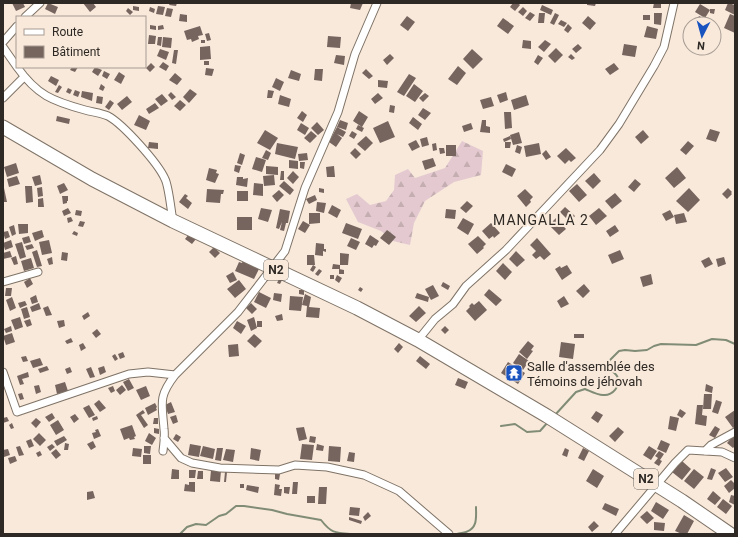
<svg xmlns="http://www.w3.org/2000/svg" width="738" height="537" font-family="Roboto,sans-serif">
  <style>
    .forest { fill: url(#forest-firs) }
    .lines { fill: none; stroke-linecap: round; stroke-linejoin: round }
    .stream { stroke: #818c76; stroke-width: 2 }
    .building { fill: #76645f }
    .street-casing { stroke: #7f7366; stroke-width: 9 }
    .highway-casing { stroke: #7f7366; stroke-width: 15 }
    .street { stroke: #fff; stroke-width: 7 }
    .highway { stroke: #fff; stroke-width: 13 }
    .labels { text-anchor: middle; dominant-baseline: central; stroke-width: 4; stroke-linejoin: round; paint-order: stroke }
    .shield { fill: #f8e9db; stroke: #6b635b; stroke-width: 1 }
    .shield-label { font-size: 12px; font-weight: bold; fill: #2e2924 }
    .poi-label { font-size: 13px; fill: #2e2924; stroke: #f8e9db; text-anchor: start }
    .neighbourhood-label { font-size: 14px; letter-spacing: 1px; fill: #2e2924; stroke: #f8e9db }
  </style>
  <defs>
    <pattern id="forest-firs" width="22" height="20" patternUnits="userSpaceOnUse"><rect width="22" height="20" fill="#e4cad0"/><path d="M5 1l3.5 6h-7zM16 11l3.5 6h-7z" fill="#c4aeb2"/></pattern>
  </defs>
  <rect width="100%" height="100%" fill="#f8e9db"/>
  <path class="forest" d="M 462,141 L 483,151 L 481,175 L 454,182 L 425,201 L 414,223 L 410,245 L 393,241 L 381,231 L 358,222 L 346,199 L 357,194 L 370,205 L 386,201 L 394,190 L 395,175 L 408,169 L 415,178 L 445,168 Z"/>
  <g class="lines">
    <path class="stream" d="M 555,415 L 576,392 L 585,389 C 590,391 597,395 603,395 C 612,396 622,386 617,376 C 615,373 611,370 608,367 L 609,361 L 619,351 L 625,350 L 635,351 L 647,350 L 654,346 L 661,344 L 696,345 L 712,339 L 726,340 L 735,344
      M 501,426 L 515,424 L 527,432 L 540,431 L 548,422
      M 180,534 L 187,527 L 196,524 L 206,525 L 219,516 L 226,514 L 236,506 L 244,506 L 272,510 L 287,514 L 321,520 C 331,533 335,533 351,534
      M 457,534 C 460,533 463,533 466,532 C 478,528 476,517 476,507"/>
  </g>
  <path class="building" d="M 12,3 L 23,3 L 25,7 L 16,11 Z
    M 48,3 L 58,7 L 55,14 L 45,9 Z
    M 83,3 L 93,3 L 96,7 L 90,12 Z
    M 170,3 L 177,3 L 176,6 L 169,5 Z
    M 351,3 L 363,3 L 360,10 L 350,8 Z
    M 513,3 L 518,3 L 520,5 L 515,11 L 510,7 Z
    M 587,3 L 596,3 L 595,6 L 587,5 Z
    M 654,3 L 661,3 L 661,8 L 653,8 Z
    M 728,3 L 735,5 L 735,15 L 725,10 Z
    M 700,4 L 710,10 L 705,18 L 695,12 Z
    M 542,5 L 553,10 L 551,15 L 540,10 Z
    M 133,6 L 139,7 L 139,11 L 133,10 Z
    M 158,6 L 165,7 L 163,15 L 156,14 Z
    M 150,7 L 155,9 L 154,13 L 149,11 Z
    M 523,7 L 527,11 L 523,16 L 518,12 Z
    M 128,8 L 133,12 L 130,15 L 126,11 Z
    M 167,8 L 173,9 L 171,17 L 165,16 Z
    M 710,9 L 715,9 L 714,14 L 710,13 Z
    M 530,12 L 535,15 L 530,21 L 525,18 Z
    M 539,13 L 545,13 L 544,23 L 538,23 Z
    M 555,13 L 559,15 L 554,25 L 550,23 Z
    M 654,13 L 662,13 L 661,25 L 654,24 Z
    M 180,14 L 187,15 L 187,22 L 179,21 Z
    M 730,14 L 735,16 L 735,33 L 724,28 Z
    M 643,15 L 650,15 L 650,20 L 643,20 Z
    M 407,16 L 415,22 L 408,31 L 400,25 Z
    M 588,16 L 596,23 L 590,30 L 582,23 Z
    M 699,16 L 710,23 L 709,24 L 691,24 L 695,18 L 697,20 Z
    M 503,18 L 514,26 L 508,34 L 497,26 Z
    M 561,20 L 567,23 L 564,27 L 558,24 Z
    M 568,24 L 572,28 L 568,33 L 564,30 Z
    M 150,25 L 156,26 L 156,30 L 150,29 Z
    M 163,25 L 164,29 L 158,30 L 158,26 Z
    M 200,26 L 203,35 L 198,36 L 199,39 L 192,42 L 191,39 L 187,40 L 184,31 Z
    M 647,26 L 658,29 L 656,39 L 644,37 Z
    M 209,33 L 211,40 L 207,41 L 205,34 Z
    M 149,35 L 156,36 L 155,44 L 148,44 Z
    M 328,36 L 341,37 L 340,48 L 327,47 Z
    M 158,37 L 162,37 L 161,46 L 157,45 Z
    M 163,37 L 172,38 L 171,48 L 162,47 Z
    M 201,40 L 205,40 L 205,43 L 201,43 Z
    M 523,40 L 531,41 L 531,49 L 522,48 Z
    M 545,40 L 551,44 L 544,52 L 538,47 Z
    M 578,44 L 582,48 L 576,53 L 572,49 Z
    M 624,44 L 637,46 L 635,57 L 622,55 Z
    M 210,46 L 211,59 L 200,60 L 200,47 Z
    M 556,48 L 563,55 L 555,63 L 548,56 Z
    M 160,49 L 169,52 L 166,60 L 157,56 Z
    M 472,49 L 483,59 L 473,69 L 463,59 Z
    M 174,50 L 178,50 L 176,64 L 172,63 Z
    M 390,54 L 394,58 L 387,65 L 383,60 Z
    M 571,54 L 575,58 L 572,60 L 568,57 Z
    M 336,55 L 345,56 L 344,65 L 334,63 Z
    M 538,55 L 543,58 L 538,65 L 534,62 Z
    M 204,61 L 209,61 L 209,65 L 204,65 Z
    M 163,62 L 169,66 L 166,71 L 159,67 Z
    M 151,63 L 155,67 L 150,72 L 146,68 Z
    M 614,63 L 619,69 L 610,75 L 605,69 Z
    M 458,66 L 466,73 L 457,85 L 448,79 Z
    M 72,67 L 78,67 L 75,72 L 70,70 Z
    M 95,67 L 102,70 L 98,76 L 92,72 Z
    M 206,68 L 214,69 L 212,76 L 205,75 Z
    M 315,69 L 323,69 L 322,81 L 314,80 Z
    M 366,69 L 373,76 L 369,79 L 362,73 Z
    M 291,70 L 301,74 L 299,81 L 288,78 Z
    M 104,71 L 110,74 L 107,79 L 102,76 Z
    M 119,72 L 125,76 L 121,84 L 114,80 Z
    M 175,73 L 182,79 L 177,85 L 169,80 Z
    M 409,74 L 416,78 L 404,96 L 397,92 Z
    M 51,76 L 59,80 L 56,86 L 48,81 Z
    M 276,78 L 284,82 L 280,91 L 272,87 Z
    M 378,80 L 388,81 L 387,88 L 378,87 Z
    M 101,84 L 105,87 L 103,91 L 99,89 Z
    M 414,84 L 423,91 L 415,102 L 406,96 Z
    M 59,85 L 62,87 L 58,93 L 55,92 Z
    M 68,88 L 72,90 L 70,94 L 66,92 Z
    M 190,89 L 197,94 L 189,103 L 183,97 Z
    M 75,90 L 80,92 L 78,97 L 73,95 Z
    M 268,90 L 274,91 L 272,98 L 267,98 Z
    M 82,91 L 93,93 L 92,101 L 81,97 Z
    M 171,92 L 176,97 L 172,100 L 168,95 Z
    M 506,92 L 508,100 L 500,103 L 497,95 Z
    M 378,93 L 383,98 L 375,104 L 371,99 Z
    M 425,93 L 429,96 L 423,102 L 419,98 Z
    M 162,94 L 168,101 L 161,106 L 155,99 Z
    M 280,95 L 291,99 L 289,107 L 278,104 Z
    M 526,95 L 529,105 L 514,110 L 511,100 Z
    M 97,96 L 103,97 L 102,104 L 96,103 Z
    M 127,96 L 132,102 L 122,110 L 117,104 Z
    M 491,97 L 494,106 L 483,109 L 480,100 Z
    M 110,100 L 114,103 L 109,110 L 105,107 Z
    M 180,100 L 186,105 L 180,111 L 174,106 Z
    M 155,103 L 159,108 L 149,114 L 146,109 Z
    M 390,105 L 395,106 L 394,113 L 389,112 Z
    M 423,108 L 431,113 L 425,120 L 418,115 Z
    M 302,111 L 307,115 L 303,122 L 297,118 Z
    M 359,111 L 368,117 L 362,127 L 353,121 Z
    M 504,112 L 511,112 L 512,128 L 505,129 Z
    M 139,115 L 150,121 L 146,130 L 134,125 Z
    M 57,116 L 70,119 L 69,124 L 56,121 Z
    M 413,117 L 422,124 L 418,130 L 409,123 Z
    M 340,120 L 348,123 L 346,130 L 337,127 Z
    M 482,120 L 486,120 L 486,126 L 490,127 L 490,133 L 480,132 Z
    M 388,121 L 395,137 L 380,143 L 373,128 Z
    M 317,122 L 324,130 L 318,135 L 311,128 Z
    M 301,123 L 309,128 L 305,135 L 297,130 Z
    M 471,123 L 473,129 L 464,132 L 462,126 Z
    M 358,125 L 364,128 L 362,132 L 356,129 Z
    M 337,127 L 346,132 L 343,137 L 337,134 L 342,138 L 336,147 L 329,142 Z
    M 710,129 L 720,132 L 716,142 L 706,139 Z
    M 265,130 L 278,138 L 270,150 L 257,143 Z
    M 643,130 L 649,137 L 641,144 L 635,137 Z
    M 311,131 L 317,136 L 310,143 L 304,138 Z
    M 352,131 L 357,134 L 354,139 L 349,136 Z
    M 519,132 L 522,143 L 513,145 L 510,135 Z
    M 366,136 L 373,143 L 365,151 L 357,144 Z
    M 510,136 L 511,139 L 504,142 L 503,139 Z
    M 427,137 L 429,145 L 422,147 L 420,139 Z
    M 416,140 L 420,147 L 412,151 L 408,144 Z
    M 688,141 L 694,146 L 686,155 L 680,150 Z
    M 149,142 L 158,143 L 158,149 L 148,148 Z
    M 505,142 L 511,142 L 510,148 L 505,148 Z
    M 277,143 L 298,147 L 295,159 L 275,154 Z
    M 436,143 L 437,150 L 433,151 L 432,144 Z
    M 539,143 L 541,154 L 526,157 L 524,146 Z
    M 446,145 L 456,145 L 456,156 L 446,156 Z
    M 517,145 L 522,147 L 520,154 L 515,152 Z
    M 355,148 L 361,154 L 356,159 L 350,153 Z
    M 439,148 L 444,148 L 445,153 L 440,154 Z
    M 566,148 L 576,158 L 571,162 L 569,160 L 565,164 L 557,156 Z
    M 266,150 L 271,153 L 268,160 L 262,158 Z
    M 546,150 L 551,157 L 546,160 L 542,154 Z
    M 240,153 L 245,155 L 242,165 L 237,163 Z
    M 307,153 L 308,160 L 299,161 L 298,154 Z
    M 256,157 L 266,160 L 262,172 L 252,169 Z
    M 433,158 L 436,166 L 425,170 L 422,161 Z
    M 289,160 L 298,161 L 298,169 L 289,168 Z
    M 300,162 L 305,162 L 304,169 L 300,168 Z
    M 16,163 L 19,173 L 7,177 L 4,167 Z
    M 506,164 L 516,169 L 512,177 L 502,172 Z
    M 235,165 L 241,166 L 239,173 L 234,171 Z
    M 266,166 L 278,167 L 278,175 L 266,174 Z
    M 334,166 L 335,177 L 327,177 L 326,167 Z
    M 677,167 L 686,178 L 674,188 L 665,178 Z
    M 209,168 L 217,170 L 216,173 L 219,174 L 215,183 L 206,180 Z
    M 281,171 L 284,171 L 284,180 L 280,180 Z
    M 293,171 L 299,177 L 293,184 L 287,178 Z
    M 594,173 L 601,181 L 593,189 L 585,181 Z
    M 40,175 L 42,184 L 35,186 L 32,177 Z
    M 274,175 L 275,185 L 264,186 L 263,176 Z
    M 17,176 L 20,184 L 9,187 L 7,179 Z
    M 237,177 L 243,177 L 243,179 L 248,178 L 247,187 L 236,185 Z
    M 635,179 L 641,184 L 634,192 L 628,187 Z
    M 284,181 L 294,190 L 290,195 L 279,186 Z
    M 64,183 L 68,190 L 60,194 L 57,186 Z
    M 254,183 L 263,184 L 263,196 L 253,195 Z
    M 577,184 L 587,195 L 579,202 L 569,191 Z
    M 25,186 L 32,186 L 33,202 L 26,203 Z
    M 42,187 L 43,196 L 38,197 L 37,188 Z
    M 3,188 L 4,188 L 7,202 L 3,202 Z
    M 319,188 L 324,189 L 324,193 L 319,192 Z
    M 689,188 L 700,200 L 688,212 L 676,201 Z
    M 728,188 L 732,192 L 731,193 L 732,194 L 727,199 L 722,194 Z
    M 207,189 L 224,190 L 223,194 L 221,194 L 220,203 L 206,202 Z
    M 525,189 L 533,197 L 530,200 L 531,202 L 526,207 L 517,196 Z
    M 279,190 L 284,195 L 277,202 L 272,196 Z
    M 237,191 L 248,191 L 248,201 L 237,201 Z
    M 615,193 L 622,201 L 612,209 L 605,201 Z
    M 185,194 L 188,196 L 186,198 L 192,203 L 188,209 L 179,202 Z
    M 315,195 L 317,200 L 309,204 L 306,199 Z
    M 62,196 L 68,196 L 68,201 L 67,201 L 67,203 L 63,204 Z
    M 43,198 L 44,207 L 38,207 L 38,199 Z
    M 467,201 L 473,206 L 466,213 L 460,208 Z
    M 317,202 L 326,203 L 324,213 L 316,211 Z
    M 332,205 L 341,210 L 337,218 L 328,213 Z
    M 565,207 L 575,216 L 570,222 L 560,212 Z
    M 68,208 L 71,213 L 64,216 L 62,211 Z
    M 261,208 L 272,210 L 268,222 L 258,219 Z
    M 599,208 L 607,216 L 596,225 L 589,216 Z
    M 280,209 L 290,211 L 288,223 L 286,223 L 284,231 L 280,230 L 282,222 L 279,229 L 276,228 Z
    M 446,209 L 456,210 L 455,219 L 445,218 Z
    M 76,210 L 82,211 L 81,216 L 75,215 Z
    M 670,210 L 674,217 L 666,221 L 662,214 Z
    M 309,213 L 320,213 L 320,223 L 309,224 Z
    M 684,213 L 687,222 L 676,224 L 674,215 Z
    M 71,217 L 73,221 L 68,223 L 67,218 Z
    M 237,217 L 252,217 L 252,230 L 237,230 Z
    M 463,218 L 474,224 L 468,235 L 457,228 Z
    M 556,218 L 566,229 L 559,235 L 549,225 Z
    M 80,221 L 85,222 L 83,227 L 78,226 Z
    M 303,221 L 310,225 L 305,233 L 298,229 Z
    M 346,223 L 362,229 L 358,239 L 342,233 Z
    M 491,223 L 500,233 L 494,238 L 493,236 L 489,239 L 482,231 Z
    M 18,224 L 28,224 L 28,233 L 19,234 Z
    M 14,225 L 16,234 L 12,236 L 9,227 Z
    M 615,225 L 619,231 L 610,237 L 606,231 Z
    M 42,230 L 44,237 L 35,241 L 32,233 Z
    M 387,230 L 396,237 L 389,245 L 380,238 Z
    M 8,231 L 10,237 L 5,239 L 3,232 Z
    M 74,231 L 78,233 L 77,236 L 72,234 Z
    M 189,234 L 196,239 L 192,244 L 185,239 Z
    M 370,235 L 379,241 L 376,246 L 374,245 L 372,248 L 365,244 Z
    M 29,236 L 31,242 L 24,244 L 22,238 Z
    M 478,236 L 486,244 L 483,247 L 484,248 L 477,254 L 468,244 Z
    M 351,238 L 360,242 L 356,250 L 347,246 Z
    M 537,238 L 551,254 L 544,260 L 540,256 L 536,259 L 532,255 L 536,251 L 530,245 Z
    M 11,240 L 13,247 L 5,250 L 3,243 Z
    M 49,240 L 52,253 L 42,255 L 39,242 Z
    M 22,242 L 26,257 L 20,259 L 15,244 Z
    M 316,243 L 324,244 L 324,249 L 326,249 L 326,252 L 323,251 L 323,256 L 315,255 Z
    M 32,244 L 34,248 L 27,250 L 25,246 Z
    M 214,247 L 220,253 L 215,258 L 209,252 Z
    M 37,250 L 42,266 L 37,267 L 32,252 Z
    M 620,250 L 624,259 L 612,264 L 608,255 Z
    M 10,251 L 12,257 L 3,259 L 3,253 Z
    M 516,251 L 525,260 L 517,267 L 509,259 Z
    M 62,252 L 68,253 L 67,261 L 61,260 Z
    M 340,253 L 349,254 L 348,265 L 340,265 Z
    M 307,255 L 314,255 L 315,265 L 307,265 Z
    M 16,256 L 18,264 L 14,265 L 11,258 Z
    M 52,257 L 53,264 L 49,265 L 47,259 Z
    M 709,257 L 713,264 L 705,268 L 701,261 Z
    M 724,257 L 726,264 L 718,267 L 716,259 Z
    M 31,258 L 34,268 L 24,271 L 21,261 Z
    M 244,258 L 251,261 L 249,264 L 259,269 L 254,279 L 235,271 L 239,262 L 242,263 Z
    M 503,263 L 512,272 L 505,280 L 496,271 Z
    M 333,264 L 340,265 L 340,269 L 332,269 Z
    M 313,265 L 316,267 L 313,272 L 310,270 Z
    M 567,265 L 572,273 L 562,280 L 555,269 L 560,266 L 561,268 Z
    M 319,269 L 322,271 L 318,276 L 315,274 Z
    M 339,269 L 344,270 L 344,274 L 339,274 Z
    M 233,272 L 237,280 L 230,283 L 226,276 Z
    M 651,274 L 653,284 L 643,287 L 640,277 Z
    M 330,275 L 334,275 L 334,279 L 330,279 Z
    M 337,275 L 342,278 L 339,283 L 335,280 Z
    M 280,277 L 283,278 L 280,284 L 277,283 Z
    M 30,278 L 33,284 L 27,288 L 24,282 Z
    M 239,280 L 246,289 L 235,298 L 227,289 Z
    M 443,282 L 450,286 L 448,290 L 441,286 Z
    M 584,284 L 590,291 L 583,298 L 576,291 Z
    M 433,285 L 439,296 L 431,300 L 425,289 Z
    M 360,287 L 363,289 L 361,292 L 358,290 Z
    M 6,288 L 12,288 L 11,296 L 5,296 Z
    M 489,289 L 502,300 L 496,306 L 484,295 Z
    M 299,290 L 304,290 L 304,295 L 299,294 Z
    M 259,292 L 271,298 L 266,308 L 254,302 Z
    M 274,293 L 282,294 L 281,302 L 273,300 Z
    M 417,293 L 429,297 L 428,302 L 415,298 Z
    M 305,294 L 311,297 L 309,307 L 320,308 L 319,318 L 306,317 L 307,306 L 302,305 Z
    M 36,295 L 38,302 L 32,304 L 30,298 Z
    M 290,296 L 303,297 L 301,311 L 289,310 Z
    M 564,296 L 569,304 L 561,308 L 557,301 Z
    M 12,297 L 16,308 L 10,311 L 6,300 Z
    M 25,301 L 27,305 L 20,308 L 18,303 Z
    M 479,301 L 487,310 L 475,321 L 466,311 L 470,307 L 469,306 L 472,303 L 474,305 Z
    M 39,303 L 41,309 L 32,312 L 30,307 Z
    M 251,303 L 257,309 L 252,314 L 246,308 Z
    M 48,306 L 52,315 L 46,316 L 43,308 Z
    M 419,306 L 426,313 L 416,322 L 409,316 Z
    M 27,307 L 30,317 L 24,319 L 21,309 Z
    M 88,312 L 90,316 L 84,320 L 82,316 Z
    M 282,314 L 283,320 L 277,321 L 275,316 Z
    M 20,317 L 23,327 L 15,330 L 11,320 Z
    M 254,317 L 257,328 L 251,331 L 247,320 Z
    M 30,319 L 32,325 L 27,327 L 24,321 Z
    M 64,320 L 65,326 L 59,328 L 57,321 Z
    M 237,321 L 246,326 L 241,334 L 233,328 Z
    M 257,321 L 262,321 L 262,327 L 257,327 Z
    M 11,326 L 12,331 L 6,333 L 4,329 Z
    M 445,326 L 449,330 L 445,334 L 441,330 Z
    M 97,329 L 101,334 L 96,338 L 92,333 Z
    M 12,333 L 15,342 L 6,345 L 3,336 Z
    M 254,334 L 262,341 L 255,348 L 247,341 Z
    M 574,334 L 584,334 L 584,338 L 574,338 Z
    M 71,338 L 73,342 L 67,344 L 65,341 Z
    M 528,341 L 534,346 L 531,350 L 533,351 L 527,359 L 519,352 Z
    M 561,342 L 575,344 L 573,359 L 559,357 Z
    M 83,343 L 86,348 L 81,351 L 79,345 Z
    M 399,343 L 403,347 L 398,353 L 394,349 Z
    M 238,344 L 239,356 L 229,357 L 228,345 Z
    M 123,352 L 125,357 L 120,359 L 118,354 Z
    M 115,354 L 118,359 L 115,361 L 112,356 Z
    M 519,354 L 529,361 L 523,370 L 513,363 Z
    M 26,356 L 28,361 L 23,362 L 21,357 Z
    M 420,356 L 430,364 L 426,369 L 416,361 Z
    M 40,358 L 43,365 L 33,368 L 30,361 Z
    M 508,362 L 525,373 L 518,384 L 501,373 Z
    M 47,366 L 49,370 L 40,373 L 38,369 Z
    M 104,366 L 106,372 L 100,375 L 98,368 Z
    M 70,367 L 72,372 L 67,374 L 65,369 Z
    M 91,367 L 95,377 L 90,378 L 86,369 Z
    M 28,372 L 29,377 L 22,379 L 24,384 L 20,385 L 17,376 Z
    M 458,378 L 468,382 L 465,389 L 455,385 Z
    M 129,379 L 134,388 L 128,391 L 123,382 Z
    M 65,382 L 68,391 L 57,394 L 55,385 Z
    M 706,384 L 713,387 L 712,393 L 705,391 Z
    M 39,385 L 41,392 L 36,394 L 34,386 Z
    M 122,385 L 126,390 L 120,395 L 116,390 Z
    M 113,386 L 115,391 L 111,393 L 108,388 Z
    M 146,386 L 150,396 L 141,400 L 136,390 Z
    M 22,393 L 24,399 L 20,400 L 18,394 Z
    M 704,394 L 712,394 L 711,409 L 703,409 Z
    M 99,400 L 106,408 L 100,412 L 94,404 Z
    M 716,400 L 722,402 L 718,414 L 712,412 Z
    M 171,402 L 175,412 L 168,414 L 165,405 Z
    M 155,403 L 157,407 L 156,408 L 157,410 L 148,415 L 145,408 Z
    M 89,405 L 95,415 L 89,418 L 83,408 Z
    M 697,405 L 703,405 L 702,415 L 707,416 L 706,426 L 695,424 Z
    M 680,409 L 686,413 L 682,418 L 677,415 Z
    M 143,410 L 145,413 L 141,415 L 148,425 L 144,428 L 136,415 Z
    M 735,410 L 735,427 L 733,428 L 725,417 Z
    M 596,411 L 603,415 L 598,423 L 591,418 Z
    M 52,413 L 55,418 L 49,422 L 45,417 Z
    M 75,414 L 79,419 L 74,423 L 70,417 Z
    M 176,415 L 178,422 L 173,424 L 170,417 Z
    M 97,416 L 98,419 L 93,421 L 92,418 Z
    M 670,416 L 679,418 L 676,431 L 668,429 Z
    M 7,417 L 9,421 L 3,423 L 3,418 Z
    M 36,418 L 41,422 L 36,428 L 31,423 Z
    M 154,418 L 158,418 L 158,424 L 153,424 Z
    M 58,420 L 64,430 L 56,435 L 50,425 Z
    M 12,423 L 14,428 L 11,429 L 9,425 Z
    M 132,425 L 136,436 L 134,437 L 135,439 L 130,440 L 129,438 L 124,440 L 120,429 Z
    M 715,426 L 720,429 L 715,438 L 709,435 Z
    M 304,427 L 307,439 L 299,441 L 296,428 Z
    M 618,427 L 624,432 L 615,442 L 609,436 Z
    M 154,428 L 159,429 L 159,434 L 154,433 Z
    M 98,429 L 101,436 L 94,439 L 92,433 L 96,432 L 95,430 Z
    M 39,433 L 46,440 L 40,446 L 33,439 Z
    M 149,433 L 156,438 L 152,445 L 145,441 Z
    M 176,434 L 181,437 L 178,442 L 173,439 Z
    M 64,436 L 67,440 L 57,446 L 54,441 Z
    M 310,436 L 316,437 L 315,443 L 309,442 Z
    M 733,436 L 735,438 L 735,446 L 733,448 L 727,443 Z
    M 31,439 L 34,446 L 29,448 L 26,441 Z
    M 661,440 L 670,444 L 666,453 L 657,449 Z
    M 93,441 L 96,447 L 91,450 L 87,444 Z
    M 65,443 L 69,444 L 68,450 L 64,450 Z
    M 52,444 L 55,447 L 50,451 L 47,447 Z
    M 190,444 L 201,446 L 199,457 L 188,455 Z
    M 302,444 L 314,445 L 312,460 L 300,459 Z
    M 317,444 L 324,446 L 323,451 L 316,450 Z
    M 20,446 L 24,455 L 19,456 L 16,447 Z
    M 144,446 L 151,446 L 150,454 L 144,453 Z
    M 203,446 L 215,449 L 213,459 L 200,456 Z
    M 329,446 L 341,447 L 340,462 L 328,461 Z
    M 649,446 L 657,451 L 651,460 L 643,455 Z
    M 133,448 L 142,449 L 141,457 L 132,456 Z
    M 217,448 L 223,448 L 221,461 L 215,460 Z
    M 251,448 L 261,450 L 259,461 L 250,459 Z
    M 565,448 L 569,450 L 567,457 L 562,455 Z
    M 583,448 L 589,451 L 584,461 L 578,458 Z
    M 8,449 L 10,455 L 4,457 L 3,450 Z
    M 56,449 L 61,455 L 56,459 L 51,453 Z
    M 226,449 L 235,450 L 233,462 L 223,460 Z
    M 40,451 L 42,455 L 38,457 L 36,453 Z
    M 659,451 L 664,454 L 660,460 L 662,461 L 659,466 L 654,463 L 658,458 L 655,456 Z
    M 349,452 L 355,453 L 354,462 L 347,461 Z
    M 143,455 L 151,455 L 151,464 L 143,464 Z
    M 15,456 L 17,461 L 10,464 L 8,458 Z
    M 682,461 L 691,469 L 682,480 L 672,472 Z
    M 711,468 L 716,470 L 712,480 L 707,479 Z
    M 726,468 L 733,477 L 725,482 L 718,473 Z
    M 172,469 L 179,470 L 179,479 L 171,479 Z
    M 593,469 L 604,476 L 597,488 L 586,481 Z
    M 694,469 L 704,477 L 694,489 L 684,481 Z
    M 189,470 L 196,470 L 195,478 L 189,478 Z
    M 211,470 L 221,471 L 220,482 L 210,481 Z
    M 198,471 L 203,471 L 203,479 L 197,479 Z
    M 225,472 L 227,472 L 226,482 L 224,482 Z
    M 275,473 L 280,474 L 279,480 L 275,479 Z
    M 731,480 L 735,484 L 735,488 L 729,493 L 724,486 Z
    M 189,482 L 195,482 L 195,492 L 184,491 L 185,484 L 189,485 Z
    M 293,482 L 298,482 L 297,494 L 292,494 Z
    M 240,484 L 244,484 L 244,488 L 240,488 Z
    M 275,484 L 280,485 L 279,489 L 282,489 L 281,496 L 274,495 Z
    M 247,485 L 259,487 L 258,493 L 246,490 Z
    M 284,487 L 290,487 L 289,494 L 284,493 Z
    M 319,487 L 327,487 L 326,504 L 318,504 Z
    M 93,491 L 95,498 L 87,500 L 87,492 Z
    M 713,491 L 721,498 L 715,505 L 707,499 Z
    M 731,495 L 735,496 L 735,505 L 729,502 Z
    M 307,496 L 315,496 L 315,503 L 307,503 Z
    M 723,499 L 732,506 L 726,514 L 717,507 Z
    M 656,502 L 669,510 L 663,519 L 651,511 Z
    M 605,503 L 619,509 L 616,516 L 602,509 Z
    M 350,507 L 360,508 L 359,516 L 349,515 Z
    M 647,511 L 654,518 L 647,524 L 640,517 Z
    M 368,512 L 371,516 L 365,521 L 363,517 Z
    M 684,515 L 694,521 L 687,534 L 682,534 L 675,531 Z
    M 349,517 L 362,521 L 361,524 L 349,520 Z
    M 594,521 L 599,526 L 592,532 L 588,527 Z
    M 654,522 L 665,523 L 664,531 L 654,530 Z"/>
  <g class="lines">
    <g class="street-casing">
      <path id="street" d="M 25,17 L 40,3
        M 3,42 L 17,26
        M 3,47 L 17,67
        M 17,67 C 37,95 52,101 85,110 C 92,112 101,113 108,116 C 123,124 158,163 165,179 C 169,187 171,211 173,221
        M 3,98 L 24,77
        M 3,282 L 38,272
        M 418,340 L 435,319 L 453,304 L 466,286 L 506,250 L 600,150 L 619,124 L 654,66 L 664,47 L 674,3
        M 3,372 L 17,412 L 129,374 L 148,372 L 175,375
        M 164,438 L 181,458 L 192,463 L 220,468 L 279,470 L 295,465 L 327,467 L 364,475 L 399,491 L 449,534
        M 163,451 C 164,443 165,436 164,429 C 162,403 158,397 175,375 L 238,312 L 285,251 L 305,188 L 338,112 L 355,54 L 377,3
        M 705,451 L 711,445 L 735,432
        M 615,534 L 675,463 L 688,450 L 722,452 L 735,458"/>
    </g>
    <g class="highway-casing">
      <path id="highway" d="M 3,127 L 92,179 L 173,221 L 357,308 L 418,340 L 547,416 L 682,501 L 730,534"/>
    </g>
    <use href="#street" class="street"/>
    <use href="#highway" class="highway"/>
  </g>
  <defs>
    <g id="temple-square" transform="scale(0.9)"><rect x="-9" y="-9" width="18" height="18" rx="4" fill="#1953bf" stroke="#f8e9db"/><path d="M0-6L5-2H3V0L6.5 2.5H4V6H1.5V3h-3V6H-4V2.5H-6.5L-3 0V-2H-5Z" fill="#fff"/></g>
  </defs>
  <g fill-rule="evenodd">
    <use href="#temple-square" x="514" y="373"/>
  </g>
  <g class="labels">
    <g class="shield">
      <rect x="264" y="260" width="24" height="20" rx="3"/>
      <rect x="634" y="469" width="24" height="20" rx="3"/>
    </g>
    <g class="shield-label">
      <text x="276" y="270">N2</text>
      <text x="646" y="479">N2</text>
    </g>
    <g class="poi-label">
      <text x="527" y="366">Salle d'assemblée des<tspan x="527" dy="15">Témoins de jéhovah</tspan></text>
    </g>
    <g class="neighbourhood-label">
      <text x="541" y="220">MANGALLA 2</text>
    </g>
  </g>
  <rect width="738" height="537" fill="none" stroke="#2e2924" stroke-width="8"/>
  <rect x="16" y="16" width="130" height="52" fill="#f8e9db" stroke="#a79c92"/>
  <rect x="24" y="29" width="20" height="6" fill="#ffffff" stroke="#a79c92"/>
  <text x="52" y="36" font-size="12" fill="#2e2924">Route</text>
  <rect x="24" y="46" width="20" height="12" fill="#76645f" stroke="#a79c92"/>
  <text x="52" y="56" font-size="12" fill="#2e2924">Bâtiment</text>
  <g transform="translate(702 36) rotate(186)"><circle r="19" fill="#f8e9db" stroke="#a79c92"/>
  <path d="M0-3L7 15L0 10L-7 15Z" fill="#1953bf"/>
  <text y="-6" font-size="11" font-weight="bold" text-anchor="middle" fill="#2e2924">N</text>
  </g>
</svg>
